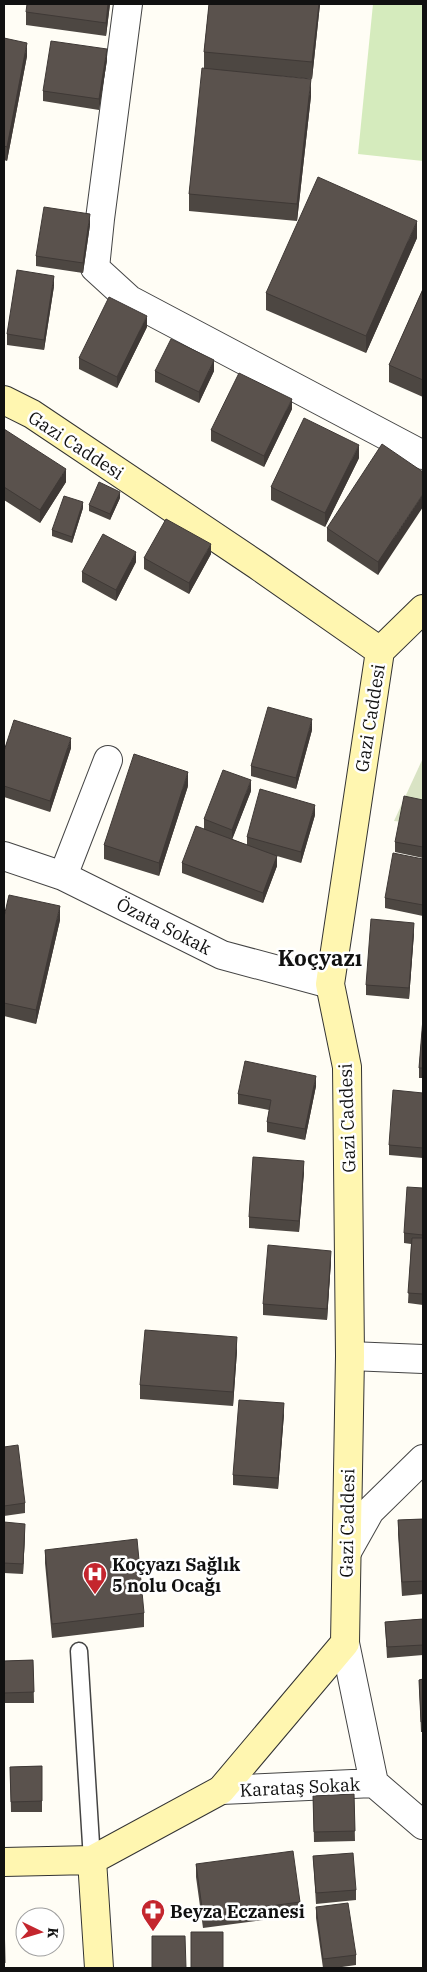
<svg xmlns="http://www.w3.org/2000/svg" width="427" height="1972" font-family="'IBM Plex Serif',serif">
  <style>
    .green { fill: #d5ebbd }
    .cemetery { fill: #d9e3c4 }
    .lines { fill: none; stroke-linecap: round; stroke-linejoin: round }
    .lane-casing { stroke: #444; stroke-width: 19 }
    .street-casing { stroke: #444; stroke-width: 30 }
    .secondary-casing { stroke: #333; stroke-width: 30 }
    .lane { stroke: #fff; stroke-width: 16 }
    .street { stroke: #fff; stroke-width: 28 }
    .secondary { stroke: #fff6b0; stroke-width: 28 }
    .wall { fill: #4d4742 }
    .shaded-wall { fill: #3f3936 }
    .building { fill: #5a524d; stroke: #3f3936 }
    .labels { text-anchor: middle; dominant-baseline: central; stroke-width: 5; stroke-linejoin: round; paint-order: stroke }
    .street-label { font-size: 18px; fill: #111; stroke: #fff }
    .poi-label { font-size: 18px; font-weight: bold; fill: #111; stroke: #fff; text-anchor: start }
    .district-label { font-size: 22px; font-weight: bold; fill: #111; stroke: #fff }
  </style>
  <rect width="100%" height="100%" fill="#fffdf5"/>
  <path class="green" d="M 373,4 L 423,4 L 423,161 L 358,154 Z"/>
  <path class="cemetery" d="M 423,758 L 423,824 L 394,821 Z"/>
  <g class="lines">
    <g class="lane-casing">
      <path id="lane" d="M 79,1651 L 92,1860"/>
    </g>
    <g class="street-casing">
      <path id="street" d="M 128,4 L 100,219 L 95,268 L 130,300 L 423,455
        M 4,856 L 63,876 L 222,955 L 330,984
        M 63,876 L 108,760
        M 350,1356 L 423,1359
        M 347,1552 L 370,1511 L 423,1459
        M 345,1643 L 374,1783
        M 221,1790 L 374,1783 L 423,1825"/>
    </g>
    <g class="secondary-casing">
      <path id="secondary" d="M 4,400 L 32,414 L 257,565 L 380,651 L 330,984 L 347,1067 L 350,1356 L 345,1643 L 221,1790 L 92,1860 L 4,1862
        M 380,651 L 423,609
        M 92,1860 L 99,1968"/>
    </g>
    <use href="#lane" class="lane"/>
    <use href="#street" class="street"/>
    <use href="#secondary" class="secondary"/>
  </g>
  <path class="wall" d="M 110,4 L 106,36 L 26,25 L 26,12 Z
    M 209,4 L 320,4 L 312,79 L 279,76 L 311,96 L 297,221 L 189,211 L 189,194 L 204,68 L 204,52 Z
    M 4,38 L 27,56 L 7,161 L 4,160 Z
    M 107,60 L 99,110 L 43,101 L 43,91 Z
    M 90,225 L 83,273 L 36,266 L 36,256 Z
    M 417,238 L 366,353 L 266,310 L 266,293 Z
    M 54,286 L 44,350 L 7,345 L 7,334 Z
    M 423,289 L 423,397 L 389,382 L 389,365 Z
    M 147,327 L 117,388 L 79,369 L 79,358 Z
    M 155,371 L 214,371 L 199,403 L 155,382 Z
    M 292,409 L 264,467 L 211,441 L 211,430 Z
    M 4,429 L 66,482 L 40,523 L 4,500 Z
    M 359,458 L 325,527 L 271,500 L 271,487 Z
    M 423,472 L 378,575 L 327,541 L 327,528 Z
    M 120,498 L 110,520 L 89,511 L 89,505 Z
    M 83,508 L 72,543 L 52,536 L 52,530 Z
    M 211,554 L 189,594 L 144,569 L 144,558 Z
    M 136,562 L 116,601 L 82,582 L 82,572 Z
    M 312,730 L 296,789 L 251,776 L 251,766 Z
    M 71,748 L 50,812 L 4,797 L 4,751 Z
    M 188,786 L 159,876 L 104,859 L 104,845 Z
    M 251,791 L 232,839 L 247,845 L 247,837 L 315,815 L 301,863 L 277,856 L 277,866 L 263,903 L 182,873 L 182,863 L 204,829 L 204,819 Z
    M 423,800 L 423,858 L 395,852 L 395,842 Z
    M 423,859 L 423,916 L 385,908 L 385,898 Z
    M 4,917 L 60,920 L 36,1024 L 4,1016 Z
    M 414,933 L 409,999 L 366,995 L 366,985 Z
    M 423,1018 L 423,1078 L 419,1078 L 419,1068 Z
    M 316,1086 L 305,1140 L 267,1132 L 267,1122 L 269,1110 L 238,1104 L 238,1094 Z
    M 423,1093 L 423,1158 L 389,1155 L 389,1145 Z
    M 304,1172 L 299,1232 L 249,1228 L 249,1217 Z
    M 423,1188 L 423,1305 L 408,1303 L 411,1244 L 404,1243 L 404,1233 Z
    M 331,1261 L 327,1320 L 263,1315 L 263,1304 Z
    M 237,1351 L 233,1406 L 140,1399 L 140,1385 Z
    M 284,1414 L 278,1489 L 233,1485 L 233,1475 Z
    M 4,1447 L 25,1503 L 25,1513 L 4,1516 Z
    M 423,1519 L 423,1594 L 402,1596 L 398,1534 L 398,1520 Z
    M 4,1522 L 25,1534 L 23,1574 L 4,1573 Z
    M 45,1550 L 144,1613 L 144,1627 L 52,1638 L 45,1563 Z
    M 423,1619 L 423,1655 L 387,1658 L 385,1622 Z
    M 33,1660 L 34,1703 L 4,1703 L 4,1661 Z
    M 423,1679 L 423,1732 L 421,1732 L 419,1680 Z
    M 42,1766 L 42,1812 L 11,1812 L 10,1767 Z
    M 354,1794 L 355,1841 L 314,1842 L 313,1796 Z
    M 313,1856 L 356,1890 L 356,1900 L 316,1904 Z
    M 196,1864 L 300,1902 L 300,1915 L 203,1928 L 196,1877 Z
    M 316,1907 L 356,1955 L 356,1965 L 335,1968 L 323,1968 L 316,1918 Z"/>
  <path class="shaded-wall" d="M 108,4 L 110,4 L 106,36 L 106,23 Z
    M 319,4 L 320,4 L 312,79 L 312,62 Z
    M 27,43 L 27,56 L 7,161 L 7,147 Z
    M 107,49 L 107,60 L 99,110 L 99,99 Z
    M 311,79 L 311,96 L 297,221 L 297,204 Z
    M 90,214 L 90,225 L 83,273 L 83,263 Z
    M 417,221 L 417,238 L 366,353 L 366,336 Z
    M 54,276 L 54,286 L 44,350 L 44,340 Z
    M 147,316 L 147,327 L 117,388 L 117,377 Z
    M 214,360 L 214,371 L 199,403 L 199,392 Z
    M 292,399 L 292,409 L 264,467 L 264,456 Z
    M 359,445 L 359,458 L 325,527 L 325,513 Z
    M 66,469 L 66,482 L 40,523 L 40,510 Z
    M 120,492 L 120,498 L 110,520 L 110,514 Z
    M 423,494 L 423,507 L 378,575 L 378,562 Z
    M 83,502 L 83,508 L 72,543 L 72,537 Z
    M 211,544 L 211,554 L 189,594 L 189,583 Z
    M 136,552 L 136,562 L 116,601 L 116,590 Z
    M 312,719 L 312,730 L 296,789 L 296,778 Z
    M 71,738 L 71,748 L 50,812 L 50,801 Z
    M 188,772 L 188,786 L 159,876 L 159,863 Z
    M 251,780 L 251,791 L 232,840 L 232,830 Z
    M 315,805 L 315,815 L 301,863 L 301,852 Z
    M 277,856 L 277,866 L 263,903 L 263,893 Z
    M 60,906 L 60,920 L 36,1024 L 36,1010 Z
    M 414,923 L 414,933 L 409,999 L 409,988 Z
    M 316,1076 L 316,1086 L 305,1140 L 305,1129 Z
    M 304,1161 L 304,1172 L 299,1232 L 299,1221 Z
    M 331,1251 L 331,1261 L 327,1320 L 327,1309 Z
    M 237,1337 L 237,1351 L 233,1406 L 233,1392 Z
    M 284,1403 L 284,1414 L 278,1489 L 278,1478 Z
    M 25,1524 L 25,1534 L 23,1574 L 23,1564 Z"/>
  <path class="building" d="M 27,4 L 108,4 L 106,23 L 26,12 Z
    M 209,4 L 319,4 L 312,62 L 204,52 Z
    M 4,38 L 27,43 L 7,147 L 4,146 Z
    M 51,41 L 107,49 L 99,99 L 43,91 Z
    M 202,68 L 311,79 L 297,204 L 189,194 Z
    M 318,177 L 417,221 L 366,336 L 266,293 Z
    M 44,207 L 90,214 L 83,263 L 36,256 Z
    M 17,270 L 54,276 L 44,340 L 7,334 Z
    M 423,289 L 423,380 L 389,365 Z
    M 109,297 L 147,316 L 117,377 L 79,358 Z
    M 171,339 L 214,360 L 199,392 L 155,371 Z
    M 239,373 L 292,399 L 264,456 L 211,430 Z
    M 304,418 L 359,445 L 325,513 L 271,487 Z
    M 4,429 L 66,469 L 40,510 L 4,487 Z
    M 382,444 L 423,472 L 423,494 L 378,562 L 327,528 Z
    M 99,482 L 120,492 L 110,514 L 89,505 Z
    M 64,496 L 83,502 L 72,537 L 52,530 Z
    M 166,519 L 211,544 L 189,583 L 144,558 Z
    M 103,534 L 136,552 L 116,590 L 82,572 Z
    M 268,707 L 312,719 L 296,778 L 251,766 Z
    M 14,720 L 71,738 L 50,801 L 4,786 L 4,751 Z
    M 134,754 L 188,772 L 159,863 L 104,845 Z
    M 223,770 L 251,780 L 232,830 L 204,819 Z
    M 260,789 L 315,805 L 301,852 L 247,837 Z
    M 404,796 L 423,800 L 423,847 L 395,842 Z
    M 196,826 L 277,856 L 263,893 L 182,863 Z
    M 393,853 L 423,859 L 423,905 L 385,898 Z
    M 9,895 L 60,906 L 36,1010 L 4,1003 L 4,917 Z
    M 371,919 L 414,923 L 409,988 L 366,985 Z
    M 423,1018 L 423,1068 L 419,1068 Z
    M 245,1061 L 316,1076 L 305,1129 L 267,1122 L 271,1100 L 238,1094 Z
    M 393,1090 L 423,1093 L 423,1148 L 389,1145 Z
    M 253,1157 L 304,1161 L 299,1221 L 249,1217 Z
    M 407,1187 L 423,1188 L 423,1235 L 404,1233 Z
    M 412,1238 L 423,1238 L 423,1294 L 408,1293 Z
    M 268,1245 L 331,1251 L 327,1309 L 263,1304 Z
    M 145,1330 L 237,1337 L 233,1392 L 140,1385 Z
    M 239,1400 L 284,1403 L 278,1478 L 233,1475 Z
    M 18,1445 L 25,1503 L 4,1506 L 4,1447 Z
    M 423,1519 L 423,1581 L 402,1582 L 398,1520 Z
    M 4,1522 L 25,1524 L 23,1564 L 4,1563 Z
    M 137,1539 L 144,1613 L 52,1624 L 45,1550 Z
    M 423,1619 L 423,1645 L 387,1647 L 385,1622 Z
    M 33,1660 L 34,1692 L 4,1693 L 4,1661 Z
    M 423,1679 L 423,1722 L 421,1722 L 419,1680 Z
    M 42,1766 L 42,1801 L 11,1802 L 10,1767 Z
    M 354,1794 L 355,1831 L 314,1832 L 313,1796 Z
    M 293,1851 L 300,1902 L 203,1915 L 196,1864 Z
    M 353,1853 L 356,1890 L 316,1893 L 313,1856 Z
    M 348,1903 L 356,1955 L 323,1959 L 316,1907 Z
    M 4,1915 L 5,1963 L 4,1963 Z
    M 191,1932 L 223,1932 L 223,1968 L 191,1968 Z
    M 152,1936 L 185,1936 L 186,1968 L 152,1968 Z"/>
  <defs>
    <g id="hospital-pin" transform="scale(1.25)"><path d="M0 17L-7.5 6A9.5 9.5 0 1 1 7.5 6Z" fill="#c4262e" stroke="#fff"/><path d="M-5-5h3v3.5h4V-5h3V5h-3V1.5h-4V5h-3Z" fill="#fff"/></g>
    <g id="pharmacy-pin" transform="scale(1.25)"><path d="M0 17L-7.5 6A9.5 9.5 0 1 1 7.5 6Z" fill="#c4262e" stroke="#fff"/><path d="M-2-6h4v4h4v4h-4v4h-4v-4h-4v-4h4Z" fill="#fff"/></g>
  </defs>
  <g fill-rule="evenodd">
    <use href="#hospital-pin" x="95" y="1574"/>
    <use href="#pharmacy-pin" x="153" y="1911"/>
  </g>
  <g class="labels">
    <g class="street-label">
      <text transform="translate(76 445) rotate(33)">Gazi Caddesi</text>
      <text transform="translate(370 718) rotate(-81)">Gazi Caddesi</text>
      <text transform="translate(164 926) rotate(27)">Özata Sokak</text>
      <text transform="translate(347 1118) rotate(-92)">Gazi Caddesi</text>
      <text transform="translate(347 1523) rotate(-89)">Gazi Caddesi</text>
      <text transform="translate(300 1787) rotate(-3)">Karataş Sokak</text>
    </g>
    <g class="poi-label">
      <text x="112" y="1564">Koçyazı Sağlık<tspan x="112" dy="21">5 nolu Ocağı</tspan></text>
      <text x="170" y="1911">Beyza Eczanesi</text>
    </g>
    <g class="district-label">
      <text x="320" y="957">Koçyazı</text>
    </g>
  </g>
  <rect width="427" height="1972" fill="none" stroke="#111111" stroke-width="10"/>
  <g transform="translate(40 1932) rotate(95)"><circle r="24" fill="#ffffff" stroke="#a0a0a0"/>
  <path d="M0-4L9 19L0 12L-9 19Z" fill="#c4262e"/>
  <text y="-8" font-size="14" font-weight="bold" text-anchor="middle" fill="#111111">K</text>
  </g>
</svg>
